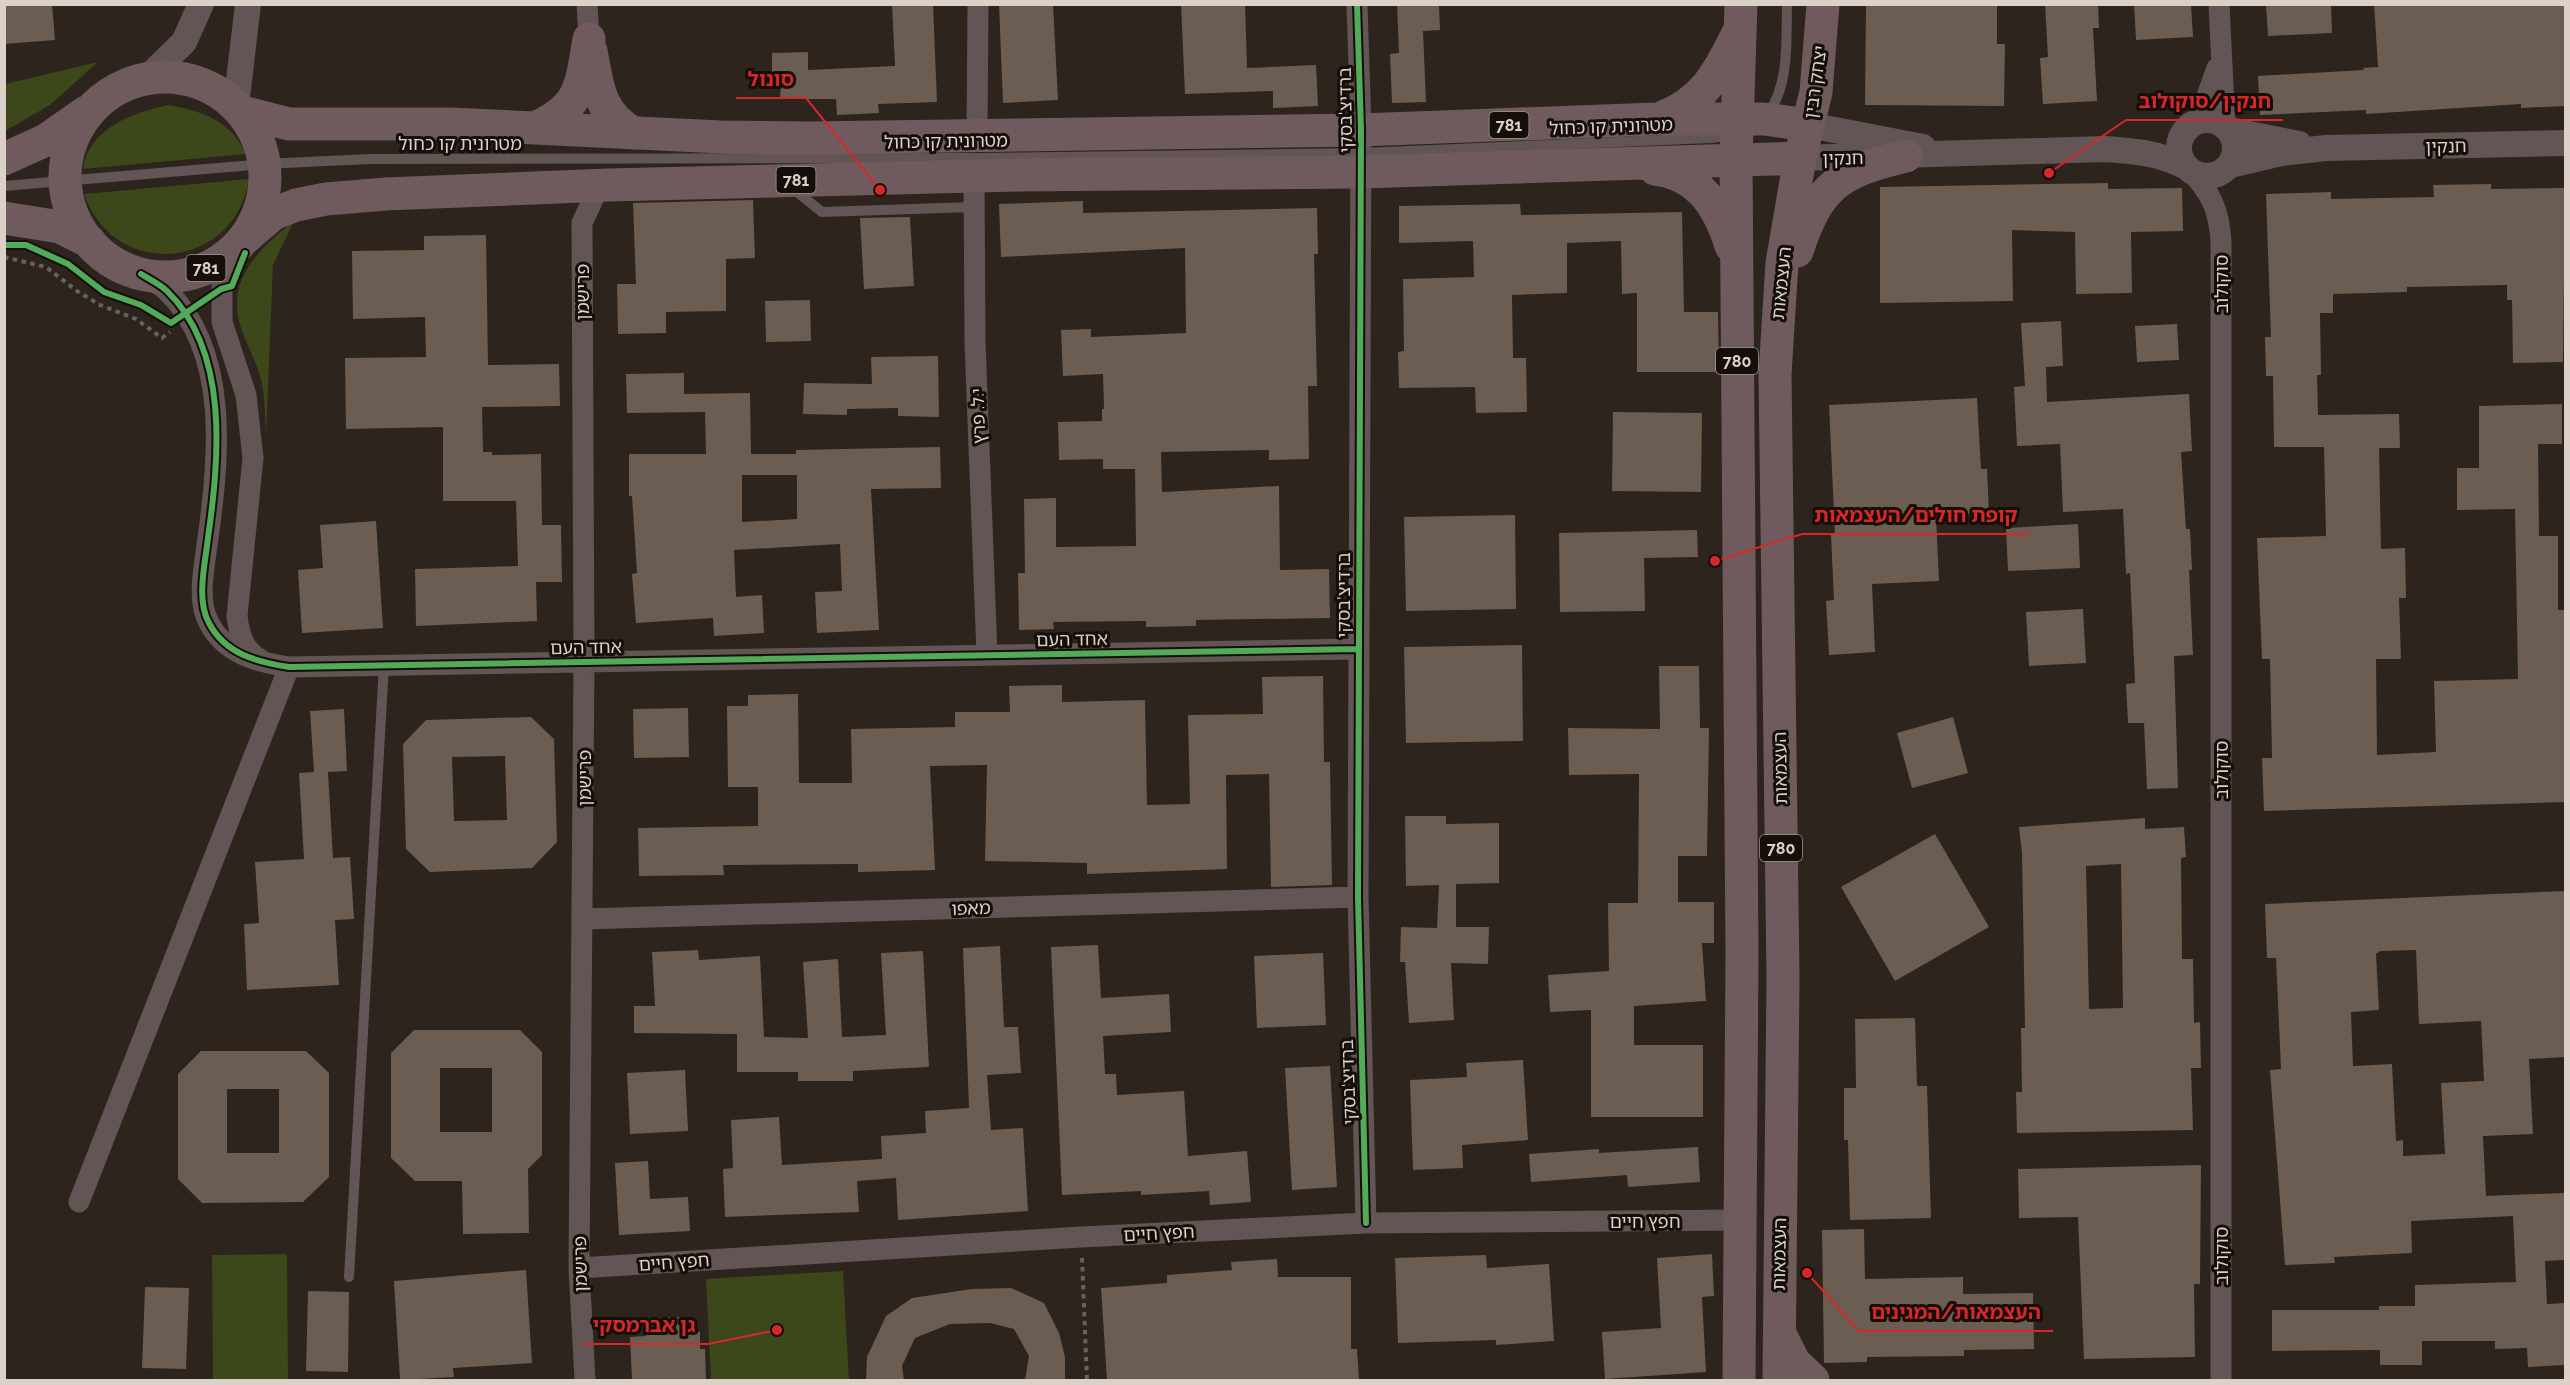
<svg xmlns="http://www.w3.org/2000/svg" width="2570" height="1385" font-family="Raleway,'Noto Sans Hebrew',sans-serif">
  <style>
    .green { fill: #3c471a }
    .building { fill: #6b5d51; fill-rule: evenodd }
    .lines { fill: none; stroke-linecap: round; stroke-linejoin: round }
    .path { stroke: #6b605f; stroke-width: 4; stroke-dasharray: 4.5 4.5; stroke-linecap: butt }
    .service { stroke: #635456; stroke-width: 10 }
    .minor { stroke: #635456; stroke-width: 21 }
    .tertiary { stroke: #635456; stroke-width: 26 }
    .primary { stroke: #6f5b5e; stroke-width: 33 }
    .cycleway-casing { stroke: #150e09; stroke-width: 10 }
    .cycleway { stroke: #51ab58; stroke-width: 6 }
    .labels { text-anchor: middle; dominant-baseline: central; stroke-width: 6; stroke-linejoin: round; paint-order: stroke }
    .shield { fill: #150e09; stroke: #a0968f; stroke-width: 1.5 }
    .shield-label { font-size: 16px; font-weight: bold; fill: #dbd1c9 }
    .street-label { font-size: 18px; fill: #dbd1c9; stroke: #150e09 }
    .leader { fill: none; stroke: #d62828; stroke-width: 2 }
    .callout-dot { fill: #d62828; stroke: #150e09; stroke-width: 2 }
    .callout-label { font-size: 20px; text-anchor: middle; font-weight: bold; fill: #d62828; stroke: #150e09; stroke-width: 6; stroke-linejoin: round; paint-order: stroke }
  </style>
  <rect width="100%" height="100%" fill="#2c241d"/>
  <path class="green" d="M 98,62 L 50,105 L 5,131 L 5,84 Z
    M 169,105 C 203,112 231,120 246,154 L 83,169 C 88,128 134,112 169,105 Z
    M 249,179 C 235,270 115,282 84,194 Z
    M 294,221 L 273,265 L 266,434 C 265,418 265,400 262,384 C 258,364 247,346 241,328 C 225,279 259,249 294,221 Z
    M 287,1254 L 288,1380 L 213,1380 L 212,1255 Z
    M 843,1271 L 849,1380 L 711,1380 L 706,1279 Z"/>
  <path class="building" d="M 52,4 L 55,40 L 4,44 L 4,6 Z
    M 892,4 L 933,4 L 937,102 L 878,104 L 879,113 L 837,115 L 836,99 L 780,99 L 781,80 L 772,80 L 772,53 L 808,52 L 808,70 L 895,66 Z
    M 999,4 L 1053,4 L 1058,100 L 1003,103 Z
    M 1181,4 L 1245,4 L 1247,68 L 1316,65 L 1318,106 L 1273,108 L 1273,91 L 1185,94 Z
    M 1397,4 L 1439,4 L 1440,30 L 1423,31 L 1426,102 L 1392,103 L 1390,54 L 1399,53 Z
    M 1866,4 L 1997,4 L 1997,44 L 2005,44 L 2004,106 L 1865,105 Z
    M 2045,4 L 2098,4 L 2099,28 L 2093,28 L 2097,101 L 2043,104 L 2040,58 L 2048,57 Z
    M 2134,4 L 2191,4 L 2193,37 L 2136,40 Z
    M 2266,4 L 2331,4 L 2332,33 L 2268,36 Z
    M 2374,4 L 2565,4 L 2565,106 L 2521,108 L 2521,104 L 2366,114 L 2366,110 L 2260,115 L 2258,76 L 2364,70 L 2363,68 L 2378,67 Z
    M 2108,183 L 2108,189 L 2182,188 L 2183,231 L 2131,232 L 2132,293 L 2076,294 L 2075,232 L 2012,230 L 2013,301 L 1880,303 L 1880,187 Z
    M 2491,184 L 2491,189 L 2565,188 L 2563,362 L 2513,363 L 2512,300 L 2507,300 L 2507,285 L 2407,287 L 2407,292 L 2333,294 L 2333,313 L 2320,313 L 2321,375 L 2317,375 L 2318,415 L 2399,414 L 2400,448 L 2379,448 L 2381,549 L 2405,548 L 2406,598 L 2399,598 L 2401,659 L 2376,659 L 2377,755 L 2436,752 L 2434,681 L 2518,679 L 2515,509 L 2457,510 L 2457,468 L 2479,468 L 2479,406 L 2562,404 L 2562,444 L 2538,444 L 2539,536 L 2558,536 L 2558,610 L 2565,610 L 2565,802 L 2264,811 L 2262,758 L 2272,758 L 2270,659 L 2262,659 L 2257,538 L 2326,536 L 2324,447 L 2274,447 L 2273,376 L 2266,376 L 2265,337 L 2271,337 L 2266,194 L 2331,192 L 2331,199 L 2434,197 L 2433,185 Z
    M 753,200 L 755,258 L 726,259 L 726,311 L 666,312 L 666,333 L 618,334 L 617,284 L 636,284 L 633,203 Z
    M 1083,201 L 1083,213 L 1317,208 L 1318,254 L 1314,254 L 1317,386 L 1308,386 L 1309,459 L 1269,460 L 1269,450 L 1161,452 L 1162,492 L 1279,486 L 1280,570 L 1329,569 L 1330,618 L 1196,620 L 1196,626 L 1146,627 L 1146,621 L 1053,622 L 1054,629 L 1019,630 L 1018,573 L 1025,573 L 1024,499 L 1056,498 L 1056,547 L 1136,546 L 1135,469 L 1103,469 L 1103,459 L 1059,460 L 1058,422 L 1102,421 L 1102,409 L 1104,409 L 1103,374 L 1063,376 L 1061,330 L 1091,329 L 1091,337 L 1186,333 L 1185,248 L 1001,257 L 999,204 Z
    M 1520,204 L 1521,215 L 1682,212 L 1684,312 L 1718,312 L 1719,372 L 1637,372 L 1637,293 L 1622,294 L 1621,241 L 1567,243 L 1567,293 L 1512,295 L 1513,358 L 1526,358 L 1527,412 L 1476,413 L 1475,387 L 1399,388 L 1398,352 L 1404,351 L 1403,279 L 1474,277 L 1473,241 L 1399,243 L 1399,206 Z
    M 910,217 L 914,286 L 864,289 L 860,218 Z
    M 486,235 L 488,365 L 559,364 L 560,406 L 482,407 L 483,452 L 492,452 L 492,455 L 541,454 L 542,525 L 561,525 L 562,582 L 536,582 L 537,621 L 416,626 L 415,569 L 518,566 L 516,501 L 443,501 L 443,427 L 346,429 L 345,358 L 426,357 L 425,317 L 353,319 L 352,251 L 424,250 L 424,236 Z
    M 810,300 L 811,341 L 766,342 L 765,301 Z
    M 2061,321 L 2063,366 L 2046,367 L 2047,402 L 2189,394 L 2192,451 L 2181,452 L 2186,529 L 2190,529 L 2192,570 L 2189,570 L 2193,655 L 2174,656 L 2178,788 L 2147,789 L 2144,723 L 2128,723 L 2126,684 L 2135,683 L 2130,573 L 2126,574 L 2123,509 L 2063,512 L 2060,444 L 2017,446 L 2014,387 L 2025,386 L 2021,323 Z
    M 2177,324 L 2179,360 L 2137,362 L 2135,326 Z
    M 938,356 L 939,417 L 898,416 L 898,408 L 847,409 L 847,415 L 803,414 L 804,383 L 872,384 L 871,357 Z
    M 684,373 L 684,394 L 750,393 L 751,454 L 796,454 L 796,450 L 940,447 L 941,488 L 871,489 L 879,630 L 817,633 L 815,592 L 842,591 L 840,544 L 734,550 L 736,597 L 762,595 L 764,633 L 714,636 L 713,618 L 636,623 L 632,574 L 637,573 L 632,496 L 629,496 L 629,454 L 706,454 L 705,412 L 627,413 L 626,374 ZM 742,475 L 797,475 L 797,519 L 742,522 Z
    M 1977,398 L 1981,469 L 1987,469 L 1989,513 L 1936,516 L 1939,581 L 1872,584 L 1875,652 L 1829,655 L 1826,601 L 1834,600 L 1831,535 L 1835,535 L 1829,405 Z
    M 1613,412 L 1702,413 L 1701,492 L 1612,491 Z
    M 1515,515 L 1516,609 L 1406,611 L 1404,517 Z
    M 376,521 L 383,628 L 302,633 L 298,570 L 323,568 L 320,525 Z
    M 2078,524 L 2080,568 L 2008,571 L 2006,528 Z
    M 1697,530 L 1698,557 L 1644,558 L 1645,611 L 1560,612 L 1559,533 Z
    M 2083,609 L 2086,663 L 2029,666 L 2026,612 Z
    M 1522,645 L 1523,741 L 1406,743 L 1404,647 Z
    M 1659,666 L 1699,666 L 1700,728 L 1709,728 L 1707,856 L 1678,856 L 1678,902 L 1714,902 L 1714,943 L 1702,943 L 1706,1001 L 1634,1006 L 1634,1045 L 1703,1045 L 1703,1117 L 1591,1117 L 1591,1010 L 1550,1012 L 1548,975 L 1609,971 L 1608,903 L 1638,903 L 1639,774 L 1569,775 L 1568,728 L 1660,729 Z
    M 1323,676 L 1324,762 L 1330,762 L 1332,885 L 1271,887 L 1269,774 L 1226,775 L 1227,869 L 1087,874 L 1087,863 L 985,861 L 987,765 L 930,766 L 935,870 L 858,872 L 858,864 L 723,865 L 724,875 L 639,876 L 638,828 L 758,826 L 758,787 L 728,787 L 727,706 L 748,706 L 748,695 L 798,694 L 799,783 L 852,783 L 851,729 L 955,727 L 955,712 L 1010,712 L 1009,686 L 1062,685 L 1062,702 L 1145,700 L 1147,805 L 1190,804 L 1188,715 L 1263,714 L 1262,677 Z
    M 688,708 L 689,757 L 634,758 L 633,709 Z
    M 344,709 L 347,771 L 328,772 L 333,858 L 350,857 L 354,919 L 335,920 L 339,985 L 247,990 L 244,924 L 259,923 L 255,862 L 304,859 L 299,773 L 314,772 L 310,711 Z
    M 531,717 L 554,739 L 557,842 L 532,868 L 430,872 L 406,849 L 403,744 L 426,720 ZM 505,756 L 507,820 L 454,821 L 452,757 Z
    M 1953,717 L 1968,773 L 1912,788 L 1897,733 Z
    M 1405,816 L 1446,816 L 1446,824 L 1499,823 L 1499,883 L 1456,884 L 1456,927 L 1489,927 L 1488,964 L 1451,963 L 1454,1020 L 1409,1023 L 1405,962 L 1400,962 L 1401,927 L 1437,928 L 1439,885 L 1406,886 Z
    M 2145,818 L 2145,829 L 2184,827 L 2186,857 L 2181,858 L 2182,959 L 2193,959 L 2194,1023 L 2200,1022 L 2201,1068 L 2191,1068 L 2193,1130 L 2017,1133 L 2016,1092 L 2022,1092 L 2021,1028 L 2025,1028 L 2022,853 L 2019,827 ZM 2121,864 L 2123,1008 L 2089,1009 L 2086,866 Z
    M 1935,834 L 1989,927 L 1895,981 L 1841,887 Z
    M 2565,891 L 2565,1057 L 2529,1059 L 2533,1134 L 2483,1136 L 2486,1196 L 2565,1193 L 2565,1260 L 2545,1261 L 2547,1304 L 2565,1303 L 2565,1365 L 2528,1367 L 2527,1348 L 2495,1349 L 2495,1341 L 2422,1341 L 2422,1365 L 2380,1365 L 2380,1350 L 2272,1351 L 2272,1310 L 2379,1310 L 2379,1306 L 2415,1306 L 2415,1285 L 2516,1282 L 2513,1216 L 2411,1221 L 2412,1253 L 2334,1257 L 2335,1263 L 2285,1265 L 2270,1070 L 2281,1069 L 2276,958 L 2267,958 L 2265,904 ZM 2416,950 L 2419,1024 L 2481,1021 L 2484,1081 L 2441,1083 L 2445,1154 L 2403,1156 L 2403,1140 L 2396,1141 L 2392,1064 L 2353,1066 L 2351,1012 L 2379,1010 L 2376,954 L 2380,951 Z
    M 1098,945 L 1101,998 L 1169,994 L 1171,1032 L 1103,1036 L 1105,1074 L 1116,1074 L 1117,1095 L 1184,1091 L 1188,1156 L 1247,1151 L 1251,1202 L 1210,1205 L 1209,1191 L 1141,1195 L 1141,1191 L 1062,1195 L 1051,947 Z
    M 1000,946 L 1004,1027 L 1018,1027 L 1021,1073 L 987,1075 L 991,1130 L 1023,1128 L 1028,1211 L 898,1220 L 896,1178 L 857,1181 L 859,1212 L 725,1217 L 723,1169 L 733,1168 L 731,1120 L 779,1117 L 782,1165 L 882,1159 L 881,1136 L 926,1133 L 925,1111 L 969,1108 L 963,948 Z
    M 698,950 L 699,960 L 760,956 L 764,1037 L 808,1038 L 803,962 L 838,959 L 842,1037 L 886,1035 L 881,953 L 923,951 L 929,1067 L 853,1071 L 853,1081 L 798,1081 L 798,1072 L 737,1072 L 737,1034 L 634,1033 L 634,1006 L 655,1006 L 652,952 Z
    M 1323,953 L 1326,1025 L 1257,1028 L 1254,956 Z
    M 1915,1018 L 1917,1086 L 1927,1086 L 1931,1218 L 1850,1220 L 1848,1140 L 1844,1140 L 1844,1088 L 1856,1088 L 1855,1019 Z
    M 414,1030 L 520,1030 L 542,1052 L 542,1155 L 528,1169 L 529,1233 L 463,1234 L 462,1181 L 415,1181 L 391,1158 L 391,1053 ZM 440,1068 L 492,1068 L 492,1132 L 440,1132 Z
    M 201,1051 L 306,1051 L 329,1073 L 329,1177 L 303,1202 L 202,1203 L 178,1179 L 178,1074 ZM 227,1089 L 279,1089 L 279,1153 L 227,1153 Z
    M 1523,1060 L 1528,1140 L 1462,1145 L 1463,1168 L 1413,1170 L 1410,1080 L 1467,1077 L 1466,1063 Z
    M 1330,1066 L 1337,1187 L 1292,1190 L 1285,1068 Z
    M 685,1070 L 688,1131 L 630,1134 L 627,1073 Z
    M 1698,1147 L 1700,1182 L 1628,1187 L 1627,1175 L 1531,1182 L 1529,1154 L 1599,1149 L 1599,1153 Z
    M 648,1161 L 650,1199 L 688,1197 L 690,1231 L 619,1235 L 615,1163 Z
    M 2201,1165 L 2200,1284 L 2194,1284 L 2195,1357 L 2084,1359 L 2078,1217 L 2019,1218 L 2018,1169 Z
    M 1864,1229 L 1865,1279 L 1963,1277 L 1963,1294 L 2033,1293 L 2034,1349 L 1964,1350 L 1964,1356 L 1867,1357 L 1867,1362 L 1824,1363 L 1822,1230 Z
    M 1712,1254 L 1714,1296 L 1702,1297 L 1706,1372 L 1605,1379 L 1602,1332 L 1661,1328 L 1657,1258 Z
    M 1486,1255 L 1487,1268 L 1549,1264 L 1554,1341 L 1496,1345 L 1496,1340 L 1398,1343 L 1395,1258 Z
    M 1277,1259 L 1278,1277 L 1351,1277 L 1351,1349 L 1357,1349 L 1359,1380 L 1107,1380 L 1101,1288 L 1167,1283 L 1167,1275 L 1232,1270 L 1231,1262 Z
    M 526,1270 L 532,1363 L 453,1368 L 454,1377 L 400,1380 L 394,1281 Z
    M 145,1287 L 189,1288 L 186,1369 L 142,1368 Z
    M 1011,1288 L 1044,1303 L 1059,1333 L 1065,1357 L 1065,1380 L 1025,1380 L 1029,1356 L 1014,1329 L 990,1323 L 950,1324 L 915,1338 L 902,1366 L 904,1380 L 866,1380 L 867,1357 L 886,1316 L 912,1298 L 972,1289 Z
    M 308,1291 L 349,1292 L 348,1372 L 306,1371 Z
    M 685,1317 L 685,1332 L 700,1332 L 700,1349 L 705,1349 L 706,1379 L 632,1380 L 630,1337 L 646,1336 L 645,1318 Z"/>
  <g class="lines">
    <path class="path" d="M 4,257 L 46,267 L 77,291 L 100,305 L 136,319 L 162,338 L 170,332
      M 1082,1258 L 1087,1380"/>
    <path class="service" d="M 1767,115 C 1790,85 1786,40 1787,4
      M 4,186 L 264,164 L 370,159 L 978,158 L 1361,153 L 1711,138 L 1733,135
      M 792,188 L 822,212 L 973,207
      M 349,1277 L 384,665"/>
    <path class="minor" d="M 587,4 L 589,39
      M 1357,4 L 1361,130 L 1358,897 L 1366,1223
      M 2219,4 L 2225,127
      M 2195,122 L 2202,110 L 2217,68
      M 977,135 L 978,4
      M 2189,170 C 2211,192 2219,210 2221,241 L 2221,1380
      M 974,176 L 975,342 L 987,655
      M 227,256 L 222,281 L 222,322 L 246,395 L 253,458 L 237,616 C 239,633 243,650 260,659
      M 141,274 C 149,279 160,284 167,291 C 230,352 219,460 208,538 C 205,564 196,600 209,623 C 225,654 257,662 289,667 L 1357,649
      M 583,919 L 1358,897
      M 79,1202 L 289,667
      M 579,1268 L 1081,1237 L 1366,1223 L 1739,1220
      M 585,1380 L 579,1268 L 584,662 L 582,223 L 595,195 L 608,185"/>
    <path class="tertiary" d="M 146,79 L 184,42 L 201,4
      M 236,106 L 248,4
      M2179 148a28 28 0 1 1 56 0a28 28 0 1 1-56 0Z
      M 1809,125 L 1923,147
      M 2229,130 L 2299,144
      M 1800,158 L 2105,149 C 2134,151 2161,153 2186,167
      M 2230,165 L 2281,153 L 2326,148 L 2566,143"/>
    <path class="primary" d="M 591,51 C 598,88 599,113 633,133
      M65 177a100 100 0 1 1 200 0a100 100 0 1 1-200 0Z
      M 242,112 L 289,124 L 450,124 L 721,137 L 809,138 L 1361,130 L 1656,119 L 1764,119 L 1809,125
      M 1661,118 C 1703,102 1718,74 1737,35
      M 537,127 C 582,106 581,85 589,39
      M 4,159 L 46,140 L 86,112
      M 1655,169 C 1699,174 1719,207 1731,246
      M 4,218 L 60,227 L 90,242
      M 244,239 L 273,214 L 296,205 L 326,199 L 386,194 L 608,185 L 1019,175 L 1361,172 L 1800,158
      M 1797,251 C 1819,184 1840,172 1906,156
      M 1780,1334 L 1794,1362 L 1813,1380
      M 1739,1380 L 1742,954 L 1736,160 L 1741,4
      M 1779,1380 L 1783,977 L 1775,374 L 1782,263 L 1800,158 L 1816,92 L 1823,4"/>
    <g class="cycleway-casing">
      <path id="cycleway" d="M 1357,4 L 1361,130 L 1358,897 L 1366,1223
        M 4,245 L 26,245 L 68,264 L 104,292 L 141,305 L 171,323 L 221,289 L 232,286 L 245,253
        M 141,274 C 149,279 160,284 167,291 C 230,352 219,460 208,538 C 205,564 196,600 209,623 C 225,654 257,662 289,667 L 1357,649"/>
    </g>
    <use href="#cycleway" class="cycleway"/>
  </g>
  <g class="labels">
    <g class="shield">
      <rect x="1489.5" y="112" width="39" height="26" rx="4.5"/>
      <rect x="776.5" y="167" width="39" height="26" rx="4.5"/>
      <rect x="186.5" y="255" width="39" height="26" rx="4.5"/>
      <rect x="1716" y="348" width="42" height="26" rx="4.5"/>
      <rect x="1760" y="835" width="42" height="26" rx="4.5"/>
    </g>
    <g class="shield-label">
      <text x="1509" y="125">781</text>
      <text x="796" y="180">781</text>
      <text x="206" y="268">781</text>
      <text x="1737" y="361">780</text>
      <text x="1781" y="848">780</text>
    </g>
    <g class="street-label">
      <text transform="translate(1815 82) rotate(-82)">יצחק רבין</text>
      <text transform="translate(1345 110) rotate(-91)">ברדיצ'בסקי</text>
      <text transform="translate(1611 126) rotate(-2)">מטרונית קו כחול</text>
      <text transform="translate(946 141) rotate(-1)">מטרונית קו כחול</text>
      <text x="460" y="143">מטרונית קו כחול</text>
      <text transform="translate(2446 146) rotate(-1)">חנקין</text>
      <text transform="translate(1843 158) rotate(-1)">חנקין</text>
      <text transform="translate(1781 283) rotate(-84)">העצמאות</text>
      <text transform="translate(2221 284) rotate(-90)">סוקולוב</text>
      <text transform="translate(582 292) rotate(-90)">פרישמן</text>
      <text transform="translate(978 416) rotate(-92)">י.ל. פרץ</text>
      <text transform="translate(1343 595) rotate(-90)">ברדיצ'בסקי</text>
      <text transform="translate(1072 639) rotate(-1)">אחד העם</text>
      <text transform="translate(586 647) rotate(-1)">אחד העם</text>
      <text transform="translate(1780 768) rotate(-91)">העצמאות</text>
      <text transform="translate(2221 770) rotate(-90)">סוקולוב</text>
      <text transform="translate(584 778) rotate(-90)">פרישמן</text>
      <text transform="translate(971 908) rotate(-2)">מאפו</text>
      <text transform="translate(1348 1082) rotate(-92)">ברדיצ'בסקי</text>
      <text x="1645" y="1221">חפץ חיים</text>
      <text transform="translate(1159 1233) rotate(-3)">חפץ חיים</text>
      <text transform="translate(1779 1254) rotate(-89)">העצמאות</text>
      <text transform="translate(2221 1256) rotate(-90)">סוקולוב</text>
      <text transform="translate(674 1262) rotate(-4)">חפץ חיים</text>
      <text transform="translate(580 1264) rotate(-91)">פרישמן</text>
    </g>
  </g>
  <path class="leader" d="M880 190L806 98H736M2049 173L2126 120H2283M1715 561L1802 534H2029M1807 1273L1859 1331H2053M777 1330L708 1344H581"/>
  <g class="callout-dot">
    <circle cx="880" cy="190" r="6"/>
    <circle cx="2049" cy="173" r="6"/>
    <circle cx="1715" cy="561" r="6"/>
    <circle cx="1807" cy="1273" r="6"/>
    <circle cx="777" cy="1330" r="6"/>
  </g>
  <g class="callout-label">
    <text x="771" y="86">סונול</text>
    <text x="2205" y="108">חנקין/סוקולוב</text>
    <text x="1916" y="522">קופת חולים/העצמאות</text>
    <text x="1956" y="1319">העצמאות/המגינים</text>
    <text x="644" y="1332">גן אברמסקי</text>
  </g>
  <rect width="2570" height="1385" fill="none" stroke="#dbd1c9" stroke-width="12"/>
</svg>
